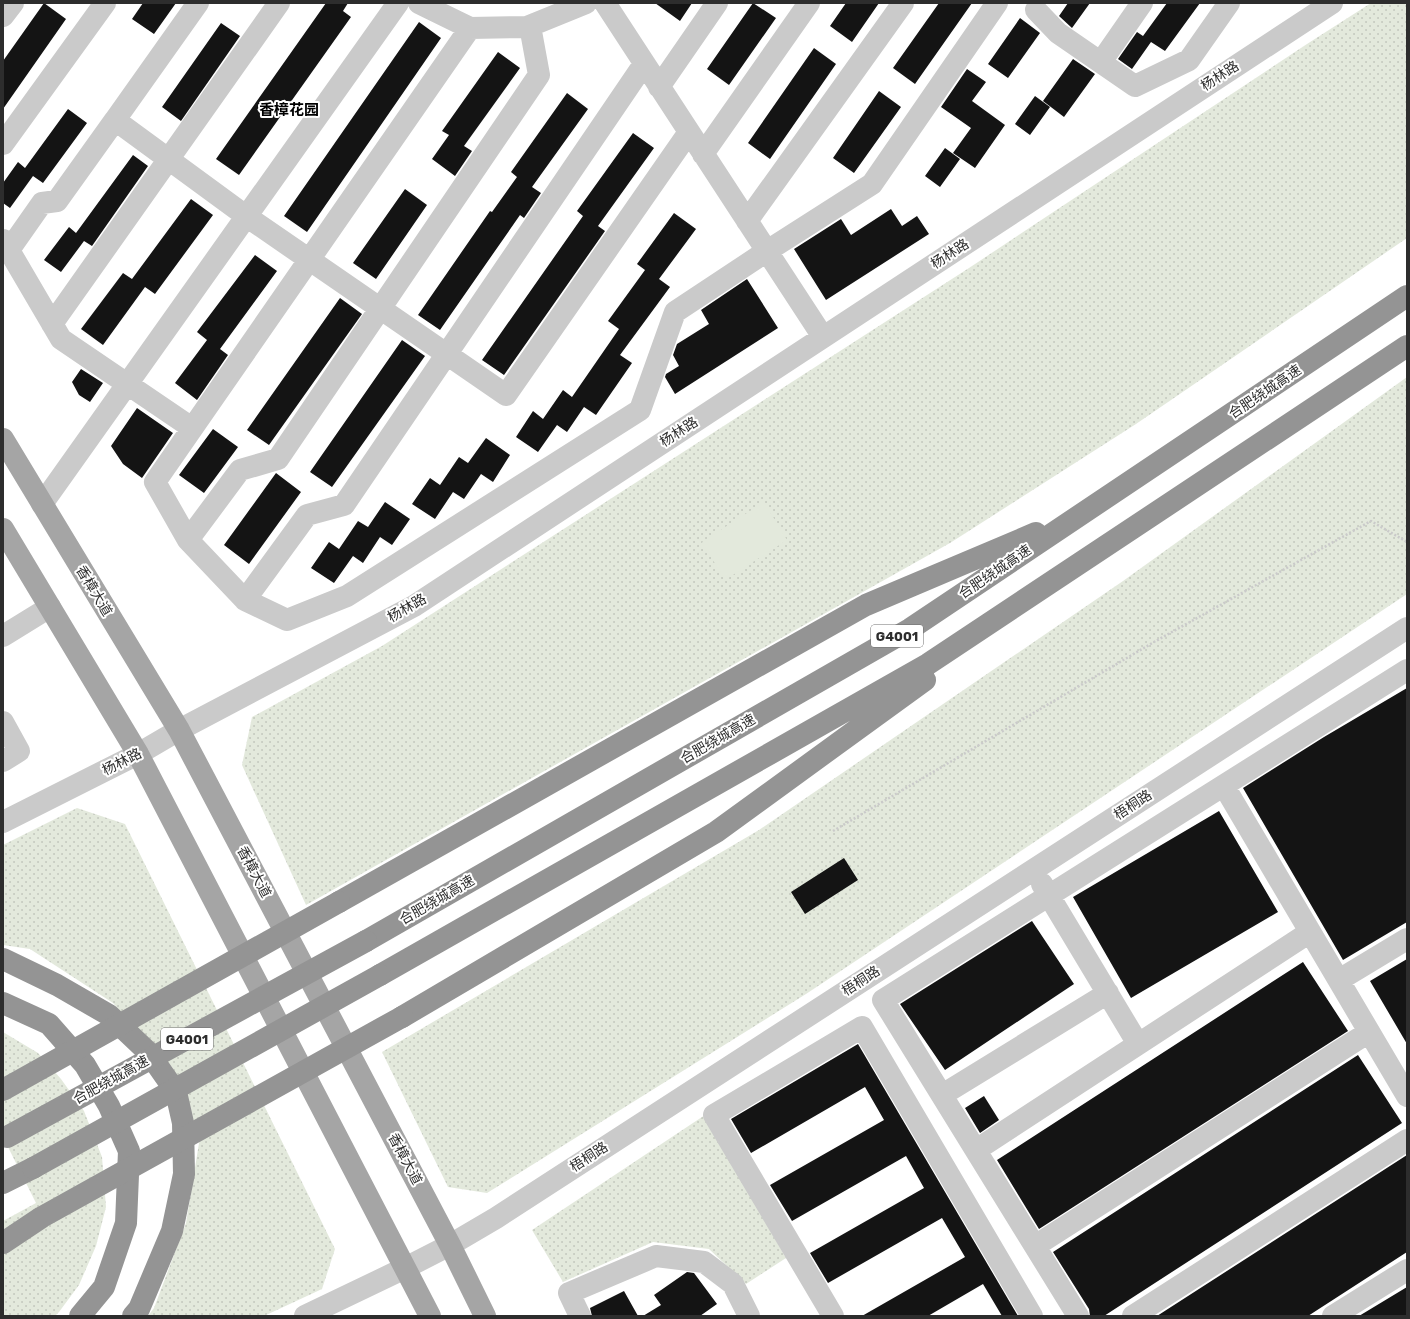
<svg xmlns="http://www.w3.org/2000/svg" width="1410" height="1319" font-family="Rubik,'Noto Sans SC',sans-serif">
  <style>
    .green { fill: url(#green-dots) }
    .pitch { fill: #e3e9dc }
    .building { fill: #141414 }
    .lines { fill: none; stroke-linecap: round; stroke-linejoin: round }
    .path { stroke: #cacaca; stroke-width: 2.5; stroke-dasharray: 2 2; stroke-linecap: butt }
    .minor { stroke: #cacaca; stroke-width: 22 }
    .major { stroke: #a5a5a5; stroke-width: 22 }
    .highway { stroke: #949494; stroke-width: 22 }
    .highway-bridge { stroke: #949494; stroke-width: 22 }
    .labels { text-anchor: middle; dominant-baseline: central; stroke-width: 4; stroke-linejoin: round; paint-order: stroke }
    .shield { fill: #fff; stroke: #6c6c6c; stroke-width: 1 }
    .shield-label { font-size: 13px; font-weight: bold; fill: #2d2d2d }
    .street-label { font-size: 14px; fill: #2d2d2d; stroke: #fff }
    .neighbourhood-label { font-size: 15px; font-weight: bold; fill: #000; stroke: #fff }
  </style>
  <defs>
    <pattern id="green-dots" width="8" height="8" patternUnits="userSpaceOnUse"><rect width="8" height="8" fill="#e3e9dc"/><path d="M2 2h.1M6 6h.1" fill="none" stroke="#c3c8bd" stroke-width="1.8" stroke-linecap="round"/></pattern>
  </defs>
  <rect width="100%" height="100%" fill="#fff"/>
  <path class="green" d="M 1371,3 L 1407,3 L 1407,238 L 1136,424 L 950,543 L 306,905 L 242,765 L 252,717 L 382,646 L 969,268 L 1307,44 Z
    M 1407,377 L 1407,594 L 806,994 L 487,1193 L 448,1187 L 382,1052 L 759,830 L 1123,581 Z
    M 77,808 L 125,824 L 335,1249 L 322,1289 L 264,1316 L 148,1316 L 154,1308 L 186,1223 L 200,1137 L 172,1067 L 113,1003 L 30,949 L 3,945 L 3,845 Z
    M 3,1032 L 38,1053 L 61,1079 L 84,1111 L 102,1157 L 106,1207 L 96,1246 L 79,1285 L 59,1312 L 55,1316 L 3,1316 L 3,1221 L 36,1203 L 3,1137 Z
    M 705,1115 L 786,1258 L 746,1284 L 709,1249 L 653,1242 L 563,1282 L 532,1230 Z"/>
  <path class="pitch" d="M 764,502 L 787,540 L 725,580 L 702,542 Z"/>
  <path class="building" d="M 44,3 L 66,19 L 3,109 L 3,61 Z
    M 143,3 L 176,3 L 154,34 L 132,19 Z
    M 326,3 L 348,3 L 343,11 L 351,17 L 239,175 L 216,159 Z
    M 655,3 L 692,3 L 680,21 Z
    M 753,3 L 776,18 L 729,85 L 707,69 Z
    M 846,3 L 879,3 L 852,42 L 830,26 Z
    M 939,3 L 972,3 L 915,84 L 893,68 Z
    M 1068,3 L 1090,3 L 1072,28 L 1059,16 Z
    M 1167,3 L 1200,3 L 1165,51 L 1151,42 L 1132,69 L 1118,59 L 1137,32 L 1143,36 Z
    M 1020,18 L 1040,33 L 1008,78 L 988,64 Z
    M 419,22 L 441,38 L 307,232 L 284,216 Z
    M 221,23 L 240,36 L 181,121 L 162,107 Z
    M 814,48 L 836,64 L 770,159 L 748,143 Z
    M 498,52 L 520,68 L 464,146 L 472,151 L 455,176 L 432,159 L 449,135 L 442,131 Z
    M 1073,59 L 1095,74 L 1064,117 L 1043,101 Z
    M 967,69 L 986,82 L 972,101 L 1005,125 L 975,168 L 953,153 L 971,128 L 941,107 Z
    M 879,91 L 901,107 L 854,173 L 833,158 Z
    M 567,93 L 588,109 L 532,187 L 541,193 L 524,218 L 520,215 L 440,330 L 418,315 L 490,211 L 492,212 L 517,177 L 511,172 Z
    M 1035,96 L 1050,107 L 1030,135 L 1015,124 Z
    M 68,109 L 87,123 L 43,183 L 33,176 L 10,208 L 3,203 L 3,183 L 18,162 L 25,168 Z
    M 633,133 L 654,148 L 598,226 L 605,231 L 504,375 L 482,360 L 583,216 L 577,211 Z
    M 945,148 L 960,159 L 940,187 L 925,176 Z
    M 133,155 L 148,166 L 92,246 L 84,241 L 61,272 L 44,260 L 69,227 L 76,233 Z
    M 405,189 L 427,205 L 376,279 L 353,263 Z
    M 191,199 L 213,215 L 155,294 L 145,287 L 103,345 L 81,329 L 123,273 L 132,279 Z
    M 891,209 L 902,226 L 917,216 L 929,234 L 826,300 L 794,249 L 841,219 L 851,235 Z
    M 674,213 L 696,229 L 659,279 L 670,287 L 620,355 L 632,363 L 596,415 L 584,407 L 567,432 L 557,425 L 538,452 L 516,437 L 533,411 L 543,419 L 563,390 L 572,397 L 619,329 L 608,321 L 645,270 L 637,264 Z
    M 255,255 L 277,271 L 220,349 L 228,355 L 197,400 L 175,383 L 207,340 L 197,332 Z
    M 747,279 L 778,328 L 675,394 L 665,377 L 666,374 L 679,366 L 673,355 L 677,344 L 709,324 L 701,310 Z
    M 340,298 L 362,314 L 269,445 L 247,430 Z
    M 402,340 L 425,356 L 332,487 L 310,472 Z
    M 81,369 L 103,383 L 90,402 L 79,395 L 72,382 Z
    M 137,408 L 173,433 L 142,478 L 123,464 L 111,446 Z
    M 213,429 L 238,447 L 204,493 L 179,475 Z
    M 486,438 L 510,455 L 493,482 L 481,474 L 464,499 L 453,492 L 435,519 L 412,504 L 430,478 L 440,485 L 459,457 L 468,463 Z
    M 276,473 L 301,492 L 249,564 L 224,545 Z
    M 385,502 L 410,519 L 392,545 L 380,537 L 363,563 L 353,556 L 334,583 L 311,568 L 329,542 L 339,549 L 358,521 L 368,527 Z
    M 1407,688 L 1407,922 L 1343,960 L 1243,788 L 1324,737 Z
    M 1219,811 L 1278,912 L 1131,998 L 1073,897 Z
    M 844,858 L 858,880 L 805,914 L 791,892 Z
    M 1032,921 L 1074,984 L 945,1070 L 900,1004 Z
    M 1407,959 L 1407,1044 L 1370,981 Z
    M 1303,962 L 1348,1031 L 1039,1229 L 997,1160 Z
    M 858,1044 L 1018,1316 L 1002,1316 L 983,1284 L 928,1316 L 862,1316 L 965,1257 L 942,1218 L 828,1283 L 810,1253 L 924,1188 L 906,1156 L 792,1221 L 770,1185 L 884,1120 L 865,1087 L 751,1153 L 731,1119 Z
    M 1358,1055 L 1402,1123 L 1104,1316 L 1090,1316 L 1089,1309 L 1053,1252 Z
    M 984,1096 L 999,1120 L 980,1133 L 965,1108 Z
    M 1407,1155 L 1407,1252 L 1308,1316 L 1157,1316 Z
    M 687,1272 L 694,1273 L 717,1304 L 700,1316 L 643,1316 L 661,1305 L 654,1295 Z
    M 1407,1287 L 1407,1316 L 1359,1316 Z
    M 624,1291 L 638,1316 L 592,1316 L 590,1308 Z"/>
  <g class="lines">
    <path class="path" d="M 833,831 L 1154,642 L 1371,521 L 1407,542"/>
    <path class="minor" d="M 419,3 L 470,28 L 527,27 L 586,3
      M 605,3 L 823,337
      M 1036,10 L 1058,33 L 1135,86 L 1189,60 L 1229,3
      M 3,16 L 13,3
      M 470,28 L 155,482 L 188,540 L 245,600 L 287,620 L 347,596 L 640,410 L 675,312 L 767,251 L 872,184 L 997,3
      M 1101,62 L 1142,3
      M 659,87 L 717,3
      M 115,120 L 198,3
      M 3,144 L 105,3
      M 703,154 L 809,3
      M 747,221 L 903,3
      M 3,240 L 61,339 L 192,428
      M 9,250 L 42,203 L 57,201 L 115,120 L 246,216 L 506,395 L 689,132
      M 52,324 L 279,3
      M 42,504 L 398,3
      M 188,540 L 240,470 L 278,459 L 539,75 L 530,26
      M 245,600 L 307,515 L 344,505 L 644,64
      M 3,636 L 50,607
      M 3,722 L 19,751 L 3,761
      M 1224,786 L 1407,1096
      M 3,822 L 138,754 L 179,730 L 414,606 L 1332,3
      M 1042,884 L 1138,1044
      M 1339,980 L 1407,939
      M 942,1095 L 1108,993
      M 976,1150 L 1310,932
      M 1035,1246 L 1369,1032
      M 305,1316 L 405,1268 L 450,1245 L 496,1218 L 1407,628
      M 580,1316 L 569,1293 L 656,1256 L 704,1262 L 733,1284 L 749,1316
      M 833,1316 L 714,1115 L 862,1027 L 1032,1316
      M 1078,1316 L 883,1000 L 1407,670
      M 1133,1316 L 1407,1140
      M 1333,1316 L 1407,1270"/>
    <path class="major" d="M 3,439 L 179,730 L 450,1245 L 485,1316
      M 3,529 L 138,754 L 430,1316"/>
    <path class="highway" d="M 339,902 L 866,605 L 1036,533
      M 366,941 L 910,629 L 1407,296
      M 3,959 L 57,985 L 109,1015 L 148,1052 L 176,1092 L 183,1123 L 184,1174 L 172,1231 L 139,1309 L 133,1316
      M 380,975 L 928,664 L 1407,346
      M 3,1003 L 49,1024 L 85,1065 L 109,1106 L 129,1151 L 126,1223 L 104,1287 L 80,1316
      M 402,1017 L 716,832 L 925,680
      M 3,1183 L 33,1168"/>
    <path class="highway-bridge" d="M 3,1090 L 339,902
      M 7,1137 L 366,941
      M 33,1168 L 380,975
      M 3,1243 L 42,1217 L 402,1017"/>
  </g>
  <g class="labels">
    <g class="shield">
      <rect x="871" y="625" width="52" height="22" rx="3"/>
      <rect x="161" y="1028" width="52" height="22" rx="3"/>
    </g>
    <g class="shield-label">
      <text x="897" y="636">G4001</text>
      <text x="187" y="1039">G4001</text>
    </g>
    <g class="street-label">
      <text transform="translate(1220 76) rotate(-33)">杨林路</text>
      <text transform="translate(950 254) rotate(-33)">杨林路</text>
      <text transform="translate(1265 392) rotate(-34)">合肥绕城高速</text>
      <text transform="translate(679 432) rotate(-33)">杨林路</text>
      <text transform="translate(995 572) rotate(-34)">合肥绕城高速</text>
      <text transform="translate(94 591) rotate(59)">香樟大道</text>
      <text transform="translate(407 608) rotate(-30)">杨林路</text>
      <text transform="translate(718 739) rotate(-30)">合肥绕城高速</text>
      <text transform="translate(122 762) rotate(-27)">杨林路</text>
      <text transform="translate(1133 805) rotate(-33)">梧桐路</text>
      <text transform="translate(254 872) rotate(62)">香樟大道</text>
      <text transform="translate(437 900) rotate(-30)">合肥绕城高速</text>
      <text transform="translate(861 981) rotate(-33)">梧桐路</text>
      <text transform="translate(111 1080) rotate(-29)">合肥绕城高速</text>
      <text transform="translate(589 1157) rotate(-33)">梧桐路</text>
      <text transform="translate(405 1159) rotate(62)">香樟大道</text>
    </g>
    <g class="neighbourhood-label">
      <text x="289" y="110">香樟花园</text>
    </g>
  </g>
  <rect width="1410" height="1319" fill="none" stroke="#2d2d2d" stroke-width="8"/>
</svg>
